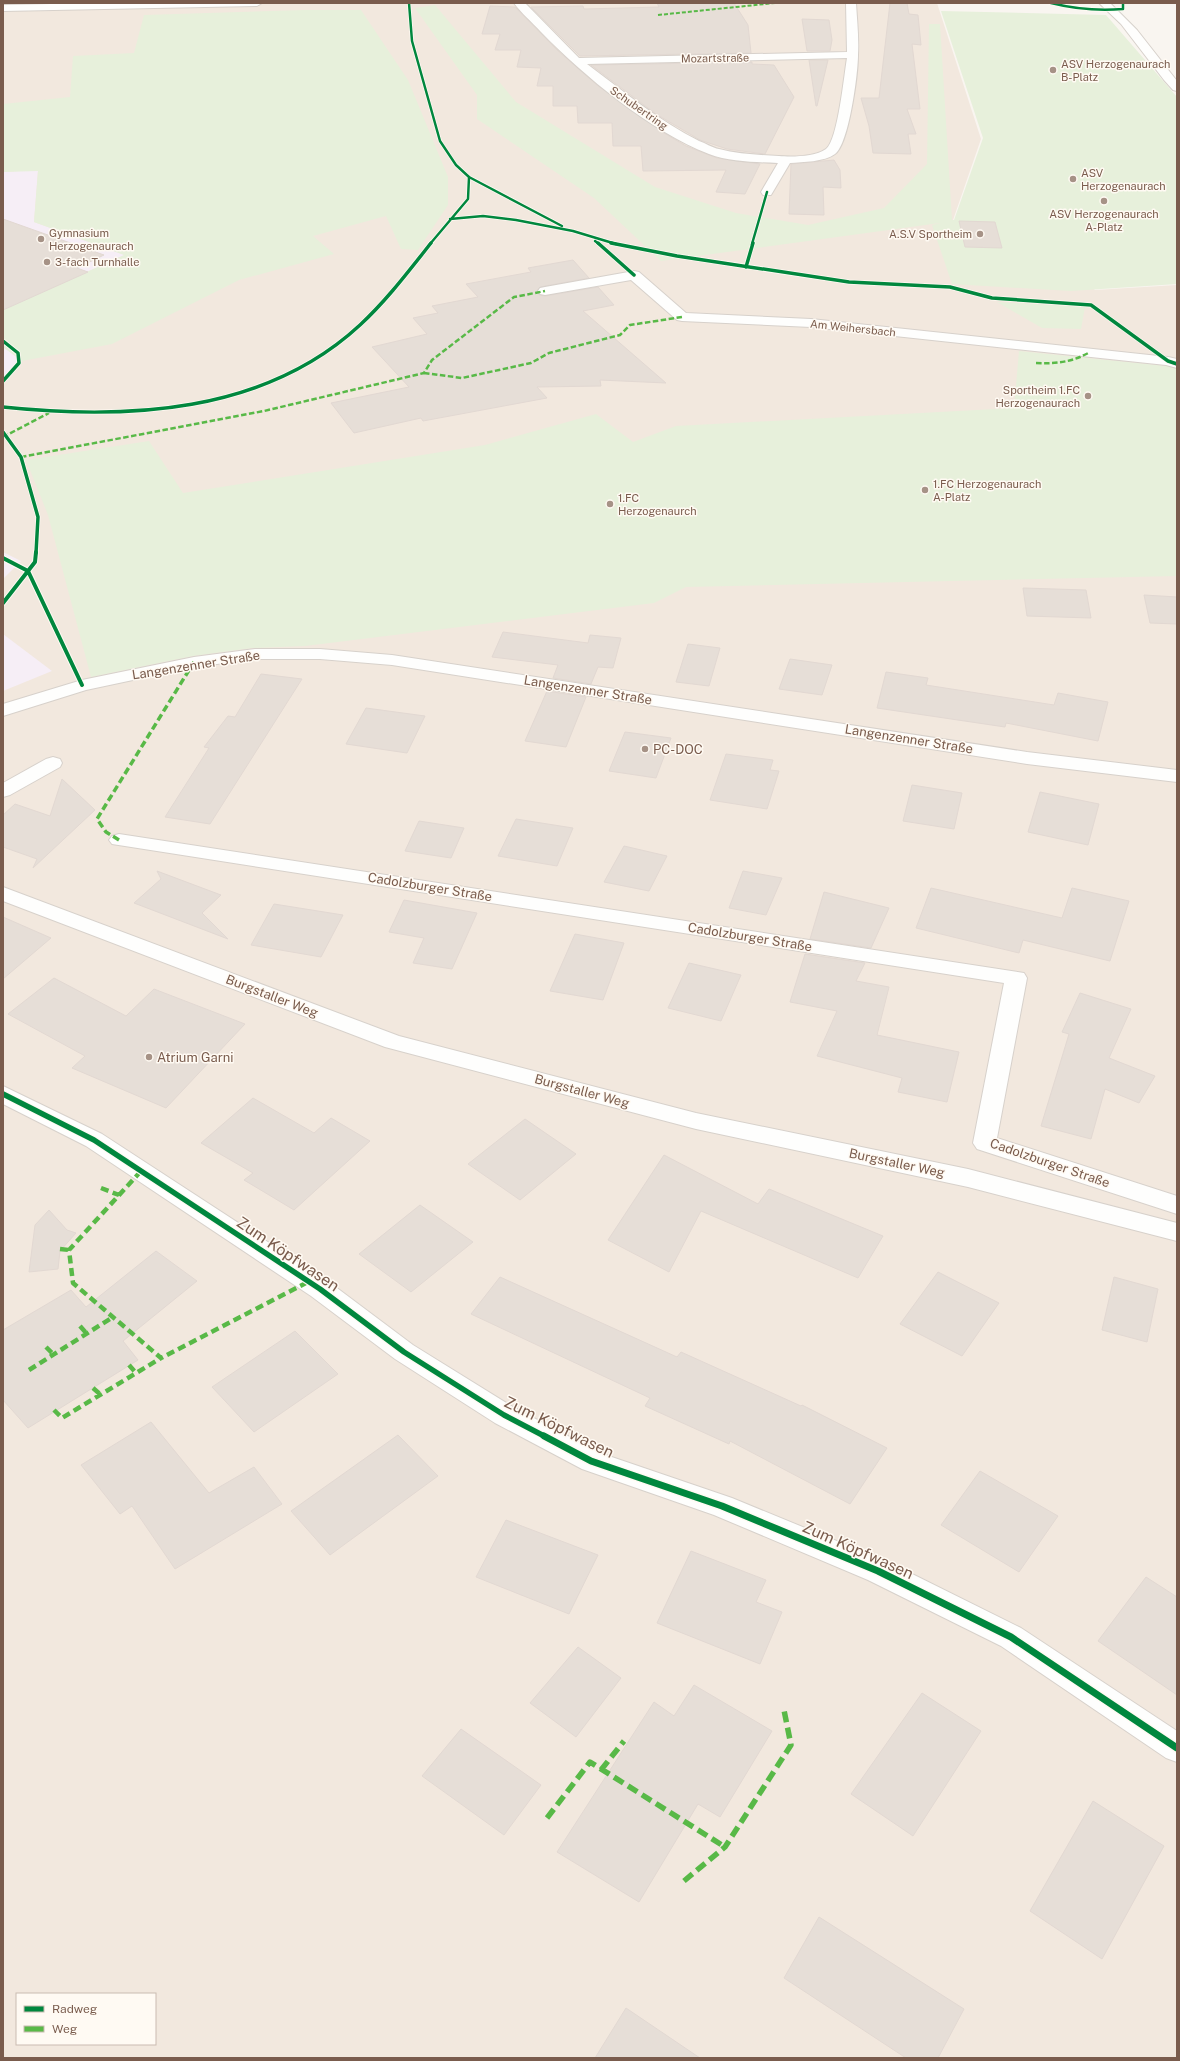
<svg xmlns="http://www.w3.org/2000/svg" width="1180" height="2061" font-family="'Public Sans',sans-serif">
  <style>
    .residential { fill: #f2e8de; fill-rule: evenodd }
    .education { fill: #f6eef6 }
    .green { fill: #e7f0db }
    .building { fill: #e6ded7; stroke: #e2d8d2 }
    .lines { fill: none; stroke-linecap: round; stroke-linejoin: round }
    .minor-casing { stroke: #d7d1cb; stroke-width: 2 }
    .minor { fill: #fefefd; fill-rule: evenodd }
    .quiet-far4 { stroke: #58b947; stroke-width: 2; stroke-dasharray: 4 2; stroke-linecap: butt }
    .quiet-far3 { stroke: #58b947; stroke-width: 2.5; stroke-dasharray: 5.5 2.5; stroke-linecap: butt }
    .quiet-far2 { stroke: #58b947; stroke-width: 3.5; stroke-dasharray: 7 3.5; stroke-linecap: butt }
    .quiet-far1 { stroke: #58b947; stroke-width: 4.5; stroke-dasharray: 8 4.5; stroke-linecap: butt }
    .quiet { stroke: #58b947; stroke-width: 5.5; stroke-dasharray: 11 5.5; stroke-linecap: butt }
    .cycleway-far4-casing { stroke: #fffaf3; stroke-width: 4 }
    .cycleway-far3-casing { stroke: #fffaf3; stroke-width: 5 }
    .cycleway-far2-casing { stroke: #fffaf3; stroke-width: 6 }
    .cycleway-far1-casing { stroke: #fffaf3; stroke-width: 8 }
    .cycleway-casing { stroke: #fffaf3; stroke-width: 10 }
    .cycleway-far4 { stroke: #00873e; stroke-width: 2.5 }
    .cycleway-far3 { stroke: #00873e; stroke-width: 3.5 }
    .cycleway-far2 { stroke: #00873e; stroke-width: 4 }
    .cycleway-far1 { stroke: #00873e; stroke-width: 5.5 }
    .cycleway { stroke: #00873e; stroke-width: 7 }
    .poi-dot { fill: #a69286; stroke: #fffaf3; stroke-width: 1.5 }
    .labels { text-anchor: middle; dominant-baseline: central; stroke-width: 3; stroke-linejoin: round; paint-order: stroke }
    .far-street-label { font-size: 11px; fill: #7a5c4d; stroke: #fffaf3 }
    .far-poi-label { font-size: 11px; fill: #7a5c4d; stroke: #fffaf3; text-anchor: start }
    .street-label { font-size: 13px; fill: #7a5c4d; stroke: #fffaf3 }
    .poi-label { font-size: 13px; fill: #7a5c4d; stroke: #fffaf3; text-anchor: start }
    .near-street-label { font-size: 16px; fill: #7a5c4d; stroke: #fffaf3 }
  </style>
  <rect width="100%" height="100%" fill="#f9f5f0"/>
  <path class="residential" d="M 3,3 L 937,3 L 981,139 L 953,220 L 1075,274 L 1095,290 L 1177,285 L 1177,2058 L 3,2058 ZM 17,1994 L 155,1994 L 155,2044 L 17,2044 Z"/>
  <path class="education" d="M 38,170 L 34,222 L 125,255 L 3,310 L 3,172 Z
    M 3,347 L 22,361 L 3,377 Z
    M 3,552 L 21,561 L 3,579 Z
    M 3,634 L 52,671 L 3,691 Z"/>
  <path class="green" d="M 435,5 L 516,102 L 655,187 L 736,213 L 808,225 L 884,208 L 927,164 L 929,24 L 940,24 L 952,220 L 954,220 L 983,138 L 941,11 L 1106,15 L 1177,97 L 1177,284 L 1071,291 L 952,284 L 932,225 L 940,223 L 661,261 L 594,198 L 477,119 L 477,95 L 415,8 Z
    M 305,10 L 361,10 L 408,80 L 448,177 L 448,205 L 418,250 L 401,249 L 386,216 L 313,236 L 334,254 L 239,280 L 112,344 L 22,361 L 3,347 L 3,310 L 124,255 L 34,222 L 38,171 L 3,172 L 3,104 L 70,97 L 73,56 L 134,53 L 144,15 Z
    M 997,302 L 1085,307 L 1081,329 L 1042,328 Z
    M 1019,351 L 1166,366 L 1168,361 L 1177,364 L 1177,576 L 686,587 L 654,603 L 305,646 L 252,648 L 193,656 L 91,677 L 48,515 L 26,460 L 149,441 L 183,493 L 485,445 L 596,414 L 633,442 L 676,426 L 1014,408 Z"/>
  <path class="building" d="M 657,3 L 734,3 L 748,25 L 751,53 L 580,56 L 531,7 L 583,6 L 584,9 L 659,7 Z
    M 890,3 L 907,3 L 909,14 L 918,15 L 921,45 L 912,44 L 920,109 L 907,109 L 916,134 L 908,134 L 911,154 L 873,153 L 869,126 L 861,98 L 879,98 Z
    M 490,6 L 515,7 L 557,50 L 597,85 L 664,133 L 686,146 L 717,158 L 760,164 L 745,194 L 716,192 L 726,170 L 643,171 L 641,146 L 613,146 L 612,123 L 578,123 L 577,106 L 553,106 L 553,86 L 537,86 L 541,68 L 517,67 L 521,50 L 495,50 L 500,34 L 482,34 Z
    M 802,19 L 829,20 L 832,40 L 830,51 L 807,51 Z
    M 809,60 L 828,60 L 817,106 L 816,106 Z
    M 752,62 L 752,64 L 774,65 L 794,97 L 765,154 L 727,149 L 700,140 L 656,114 L 591,65 Z
    M 834,160 L 840,170 L 841,188 L 823,187 L 824,215 L 789,214 L 791,164 Z
    M 3,219 L 104,255 L 77,268 L 88,272 L 3,310 Z
    M 959,221 L 995,222 L 1002,248 L 965,247 Z
    M 573,260 L 589,278 L 540,287 L 537,290 L 539,295 L 545,296 L 598,287 L 614,305 L 583,311 L 666,383 L 600,380 L 601,386 L 537,387 L 547,398 L 423,421 L 421,418 L 354,433 L 331,403 L 409,387 L 372,347 L 427,334 L 413,318 L 438,313 L 432,306 L 478,297 L 466,284 L 531,272 L 528,268 Z
    M 1023,588 L 1086,590 L 1091,618 L 1027,616 Z
    M 1144,595 L 1177,597 L 1177,624 L 1150,623 Z
    M 503,632 L 588,643 L 590,635 L 621,638 L 613,668 L 598,667 L 591,684 L 553,678 L 558,665 L 492,657 Z
    M 688,644 L 720,648 L 709,686 L 676,682 Z
    M 790,659 L 832,665 L 822,695 L 779,689 Z
    M 886,672 L 928,678 L 926,685 L 1054,705 L 1058,693 L 1108,702 L 1098,741 L 1006,723 L 1005,727 L 877,708 Z
    M 261,674 L 302,679 L 210,824 L 165,817 L 209,748 L 204,747 L 228,716 L 235,717 Z
    M 547,691 L 586,697 L 566,747 L 525,741 Z
    M 366,708 L 425,716 L 407,753 L 346,744 Z
    M 625,732 L 671,738 L 656,778 L 609,771 Z
    M 726,754 L 773,760 L 770,770 L 779,771 L 767,809 L 710,800 Z
    M 62,779 L 95,810 L 33,868 L 37,859 L 3,847 L 3,815 L 15,804 L 50,816 Z
    M 912,785 L 962,793 L 954,829 L 903,821 Z
    M 1040,792 L 1099,804 L 1088,845 L 1028,832 Z
    M 516,819 L 573,828 L 557,866 L 498,856 Z
    M 419,821 L 464,828 L 451,858 L 405,851 Z
    M 624,846 L 667,856 L 649,891 L 604,882 Z
    M 157,871 L 221,895 L 202,913 L 228,939 L 134,903 L 161,879 Z
    M 743,871 L 782,878 L 766,915 L 729,908 Z
    M 931,888 L 1062,918 L 1072,888 L 1129,901 L 1110,961 L 1023,940 L 1019,953 L 916,928 Z
    M 824,892 L 889,908 L 871,948 L 810,939 Z
    M 404,900 L 477,913 L 452,969 L 413,963 L 424,938 L 389,932 Z
    M 274,904 L 343,915 L 321,957 L 251,945 Z
    M 3,917 L 51,938 L 3,979 Z
    M 575,934 L 624,943 L 603,1000 L 550,991 Z
    M 805,954 L 865,963 L 856,981 L 889,987 L 877,1035 L 959,1052 L 947,1102 L 898,1092 L 902,1078 L 817,1056 L 837,1011 L 790,1002 Z
    M 689,963 L 741,975 L 721,1021 L 668,1008 Z
    M 54,978 L 126,1016 L 154,989 L 245,1024 L 166,1108 L 72,1068 L 85,1056 L 8,1014 Z
    M 1080,993 L 1131,1009 L 1109,1058 L 1155,1076 L 1139,1103 L 1105,1089 L 1091,1139 L 1041,1126 L 1069,1034 L 1062,1032 Z
    M 253,1098 L 314,1133 L 331,1118 L 370,1141 L 294,1210 L 244,1180 L 253,1173 L 201,1143 Z
    M 525,1119 L 576,1154 L 520,1200 L 468,1164 Z
    M 664,1155 L 758,1204 L 769,1189 L 883,1236 L 858,1278 L 701,1211 L 669,1272 L 608,1240 Z
    M 420,1205 L 473,1242 L 411,1292 L 359,1254 Z
    M 49,1210 L 67,1230 L 76,1233 L 60,1251 L 58,1269 L 29,1272 L 35,1225 Z
    M 156,1251 L 197,1281 L 123,1341 L 138,1360 L 28,1428 L 3,1400 L 3,1330 L 71,1290 L 86,1307 Z
    M 938,1272 L 999,1303 L 962,1356 L 900,1324 Z
    M 500,1277 L 677,1357 L 681,1352 L 801,1406 L 802,1405 L 887,1448 L 850,1504 L 730,1441 L 729,1444 L 645,1406 L 650,1398 L 471,1314 Z
    M 1114,1277 L 1158,1289 L 1147,1342 L 1102,1330 Z
    M 295,1331 L 338,1374 L 254,1432 L 212,1387 Z
    M 151,1422 L 209,1493 L 254,1467 L 282,1504 L 175,1569 L 132,1506 L 120,1514 L 81,1465 Z
    M 398,1435 L 438,1476 L 330,1555 L 291,1511 Z
    M 980,1471 L 1058,1516 L 1019,1572 L 941,1525 Z
    M 506,1520 L 598,1555 L 569,1614 L 476,1577 Z
    M 691,1551 L 766,1580 L 756,1602 L 782,1612 L 760,1664 L 657,1623 Z
    M 1146,1577 L 1177,1597 L 1177,1695 L 1098,1641 Z
    M 578,1647 L 621,1678 L 576,1737 L 530,1703 Z
    M 694,1685 L 772,1731 L 720,1817 L 698,1804 L 639,1902 L 557,1852 L 654,1702 L 674,1716 Z
    M 922,1693 L 981,1731 L 913,1836 L 851,1794 Z
    M 461,1729 L 541,1785 L 504,1835 L 422,1776 Z
    M 1093,1801 L 1164,1846 L 1102,1959 L 1030,1911 Z
    M 819,1917 L 964,2009 L 938,2058 L 906,2058 L 784,1978 Z
    M 626,2008 L 700,2058 L 595,2058 Z"/>
  <g class="lines">
    <g class="minor-casing">
      <path id="minor" d="M 98,3 L 262,3 L 257,6 L 3,11 L 3,5 Z
        M 514,3 L 525,3 L 579,58 L 847,52 L 846,3 L 856,3 C 857,20 859,38 858,55 C 858,73 849,144 835,154 C 824,162 803,162 790,163 L 771,195 L 763,195 L 761,192 L 778,163 C 756,162 730,162 709,154 C 651,132 584,76 541,32 C 532,22 521,13 514,3 ZM 847,58 C 844,75 838,140 826,149 C 815,157 791,157 779,156 C 759,155 738,154 719,149 C 712,148 706,143 699,141 C 659,121 623,91 587,64 Z
        M 1099,3 L 1110,3 L 1137,30 L 1177,81 L 1177,91 L 1173,90 L 1164,80 L 1121,24 Z
        M 634,271 L 639,272 L 686,313 L 811,319 L 1168,357 L 1177,359 L 1177,368 L 1166,365 L 811,327 L 682,321 L 677,320 L 631,280 L 545,295 L 540,294 L 538,291 L 540,288 L 545,287 Z
        M 255,649 L 320,649 L 392,655 L 1027,752 L 1177,770 L 1177,782 L 1027,764 L 392,665 L 320,659 L 255,659 L 194,667 L 86,690 L 3,716 L 3,704 L 82,680 L 194,657 Z
        M 53,757 L 60,759 L 62,763 L 60,767 L 10,795 L 3,797 L 3,783 L 46,759 Z
        M 119,834 L 1024,973 L 1027,978 L 997,1138 L 1177,1196 L 1177,1214 L 977,1149 L 973,1143 L 1004,983 L 112,844 L 109,840 L 112,836 Z
        M 3,887 L 399,1036 L 696,1113 L 968,1169 L 1177,1223 L 1177,1241 L 968,1187 L 696,1129 L 385,1047 L 3,901 Z
        M 3,1086 L 102,1134 L 329,1282 L 413,1345 L 513,1407 L 600,1453 L 732,1498 L 888,1562 L 1021,1628 L 1177,1731 L 1177,1762 L 1166,1758 L 1001,1646 L 868,1580 L 714,1515 L 582,1469 L 495,1423 L 395,1359 L 311,1296 L 86,1146 L 3,1104 Z"/>
    </g>
    <use href="#minor" class="minor"/>
    <path class="quiet-far4" d="M 658,15 L 775,3"/>
    <path class="quiet-far3" d="M 1036,363 C 1056,364 1073,362 1090,352
      M 424,373 L 462,378 L 531,363 L 549,353 L 620,335 L 630,325 L 682,317
      M 3,437 L 49,413
      M 21,457 L 264,411 L 424,373 L 432,360 L 514,297 L 545,291"/>
    <path class="quiet-far2" d="M 119,840 L 106,832 L 97,819 L 194,662"/>
    <path class="quiet-far1" d="M 141,1171 L 69,1250 L 73,1283 L 161,1358 L 308,1282
      M 101,1188 L 119,1195
      M 60,1249 L 69,1250
      M 80,1326 L 87,1334
      M 46,1347 L 54,1355
      M 129,1365 L 136,1373
      M 29,1370 L 113,1317
      M 93,1388 L 101,1395
      M 54,1410 L 62,1418 L 161,1358"/>
    <path class="quiet" d="M 601,1770 L 624,1741
      M 547,1818 L 590,1762 L 725,1847
      M 684,1881 L 725,1847 L 791,1745 L 784,1710"/>
    <g class="cycleway-far4-casing">
      <path id="cycleway-far4" d="M 409,3 L 412,41 L 440,141 L 456,165 L 469,177 L 562,226
        M 1051,3 C 1075,9 1099,11 1123,9 L 1123,3
        M 450,219 L 483,216 L 516,220 L 573,231 L 616,244
        M 595,241 L 599,244
        M 430,244 L 468,199 L 469,177
        M 752,244 L 767,192"/>
    </g>
    <g class="cycleway-far3-casing">
      <path id="cycleway-far3" d="M 598,243 L 634,275
        M 611,243 L 677,256 L 849,282 L 950,287 L 992,298 L 1091,305 L 1168,361 L 1177,364
        M 746,267 L 753,243
        M 3,341 L 18,353 L 19,363 L 3,381
        M 3,407 C 126,420 264,414 360,325 C 386,301 408,272 431,243
        M 3,432 L 21,457 L 38,517 L 36,553"/>
    </g>
    <g class="cycleway-far2-casing">
      <path id="cycleway-far2" d="M 36,552 L 35,562 L 28,571 L 82,685
        M 3,558 L 28,571 L 3,603"/>
    </g>
    <g class="cycleway-far1-casing">
      <path id="cycleway-far1" d="M 3,1094 L 94,1140 L 320,1289 L 404,1352 L 504,1415 L 546,1437"/>
    </g>
    <g class="cycleway-casing">
      <path id="cycleway" d="M 544,1436 L 591,1461 L 722,1506 L 878,1571 L 1011,1637 L 1177,1748"/>
    </g>
    <use href="#cycleway-far4" class="cycleway-far4"/>
    <use href="#cycleway-far3" class="cycleway-far3"/>
    <use href="#cycleway-far2" class="cycleway-far2"/>
    <use href="#cycleway-far1" class="cycleway-far1"/>
    <use href="#cycleway" class="cycleway"/>
  </g>
  <g class="poi-dot">
    <circle cx="1053" cy="70" r="4"/>
    <circle cx="1073" cy="179" r="4"/>
    <circle cx="1104" cy="201" r="4"/>
    <circle cx="980" cy="234" r="4"/>
    <circle cx="41" cy="239" r="4"/>
    <circle cx="47" cy="262" r="4"/>
    <circle cx="1088" cy="396" r="4"/>
    <circle cx="925" cy="490" r="4"/>
    <circle cx="610" cy="504" r="4"/>
    <circle cx="645" cy="749" r="4"/>
    <circle cx="149" cy="1057" r="4"/>
  </g>
  <g class="labels">
    <g class="far-street-label">
      <text transform="translate(715 58) rotate(-1)">Mozartstraße</text>
      <text transform="translate(639 108) rotate(35)">Schubertring</text>
      <text transform="translate(853 328) rotate(6)">Am Weihersbach</text>
    </g>
    <g class="far-poi-label">
      <text x="1061" y="64">ASV Herzogenaurach<tspan x="1061" dy="13">B-Platz</tspan></text>
      <text x="1081" y="173">ASV<tspan x="1081" dy="13">Herzogenaurach</tspan></text>
      <text x="1104" y="214" text-anchor="middle">ASV Herzogenaurach<tspan x="1104" dy="13">A-Platz</tspan></text>
      <text x="49" y="233">Gymnasium<tspan x="49" dy="13">Herzogenaurach</tspan></text>
      <text x="972" y="234" text-anchor="end">A.S.V Sportheim</text>
      <text x="55" y="262">3-fach Turnhalle</text>
      <text x="1080" y="390" text-anchor="end">Sportheim 1.FC<tspan x="1080" dy="13">Herzogenaurach</tspan></text>
      <text x="933" y="484">1.FC Herzogenaurach<tspan x="933" dy="13">A-Platz</tspan></text>
      <text x="618" y="498">1.FC<tspan x="618" dy="13">Herzogenaurch</tspan></text>
    </g>
    <g class="street-label">
      <text transform="translate(196 665) rotate(-9)">Langenzenner Straße</text>
      <text transform="translate(588 690) rotate(9)">Langenzenner Straße</text>
      <text transform="translate(909 739) rotate(9)">Langenzenner Straße</text>
      <text transform="translate(430 887) rotate(9)">Cadolzburger Straße</text>
      <text transform="translate(750 937) rotate(9)">Cadolzburger Straße</text>
      <text transform="translate(272 996) rotate(21)">Burgstaller Weg</text>
      <text transform="translate(582 1091) rotate(15)">Burgstaller Weg</text>
      <text transform="translate(897 1163) rotate(12)">Burgstaller Weg</text>
      <text transform="translate(1050 1163) rotate(19)">Cadolzburger Straße</text>
    </g>
    <g class="poi-label">
      <text x="653" y="749">PC-DOC</text>
      <text x="157" y="1057">Atrium Garni</text>
    </g>
    <g class="near-street-label">
      <text transform="translate(288 1254) rotate(34)">Zum Köpfwasen</text>
      <text transform="translate(559 1427) rotate(26)">Zum Köpfwasen</text>
      <text transform="translate(858 1550) rotate(24)">Zum Köpfwasen</text>
    </g>
  </g>
  <rect width="1180" height="2061" fill="none" stroke="#7a5c4d" stroke-width="8"/>
  <rect x="16" y="1993" width="140" height="52" fill="#fffaf3" stroke="#cabbb1"/>
  <rect x="24" y="2006" width="20" height="6" fill="#00873e" stroke="#cabbb1"/>
  <text x="52" y="2013" font-size="12" fill="#7a5c4d">Radweg</text>
  <rect x="24" y="2026" width="20" height="6" fill="#58b947" stroke="#cabbb1"/>
  <text x="52" y="2033" font-size="12" fill="#7a5c4d">Weg</text>
</svg>
